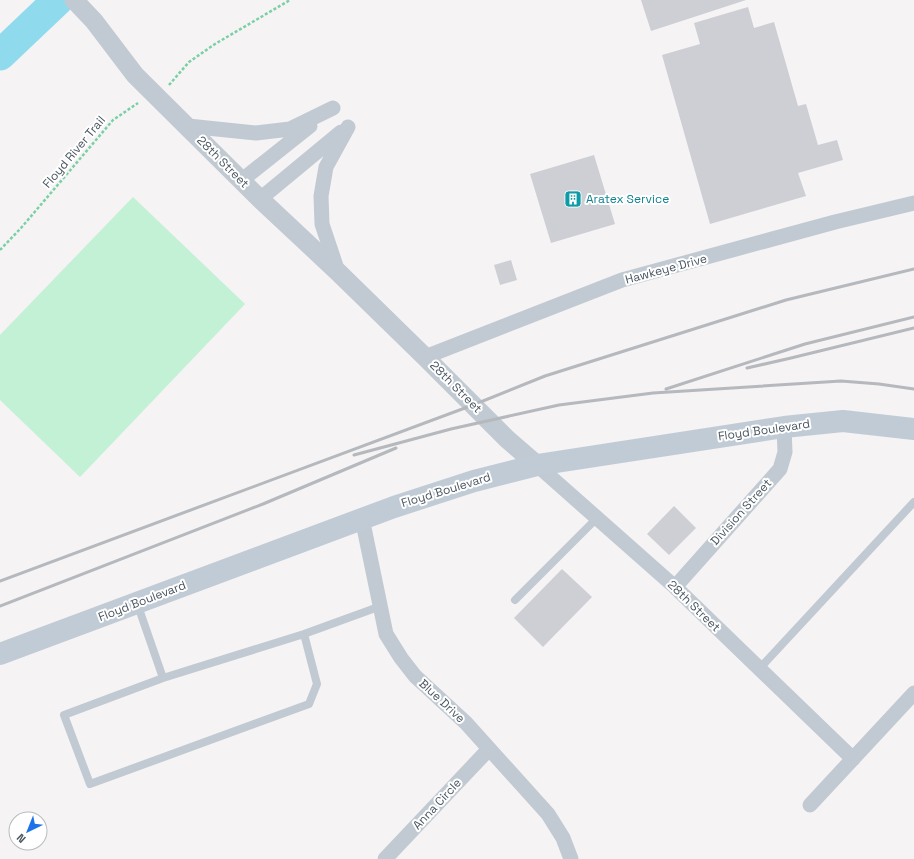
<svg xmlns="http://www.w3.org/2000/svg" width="914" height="859" font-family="'Space Grotesk',sans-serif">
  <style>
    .green { fill: #c3f1d5 }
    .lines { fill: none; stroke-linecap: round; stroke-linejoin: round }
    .river { stroke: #90daee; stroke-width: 31 }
    .building { fill: #cdcfd5 }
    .path { stroke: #7ad0a6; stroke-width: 2.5; stroke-dasharray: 3 2; stroke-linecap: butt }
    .service { stroke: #c1cad2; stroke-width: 8 }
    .minor { stroke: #c1cad2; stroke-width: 15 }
    .tertiary { stroke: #c1cad2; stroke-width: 19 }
    .secondary { stroke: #c1cbd6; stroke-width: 22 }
    .rail { stroke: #b5b8bd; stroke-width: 3 }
    .labels { text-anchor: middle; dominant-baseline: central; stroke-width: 4; stroke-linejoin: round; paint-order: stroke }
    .street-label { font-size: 12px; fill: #4a5661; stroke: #fff }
    .culture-label { font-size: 12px; fill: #0d838f; stroke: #fff; text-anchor: start }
  </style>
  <rect width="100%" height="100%" fill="#f5f3f3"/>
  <path class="green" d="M 133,197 L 245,304 L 80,477 L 0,400 L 0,335 Z"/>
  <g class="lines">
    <path class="river" d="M 0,55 L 58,0"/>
  </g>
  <path class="building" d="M 641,0 L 746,0 L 651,31 Z
    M 748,7 L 754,28 L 774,22 L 798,106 L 806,104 L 818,145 L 837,140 L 843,160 L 798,173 L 806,196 L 710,224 L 662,55 L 700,44 L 694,23 Z
    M 594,155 L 615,224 L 551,243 L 530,174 Z
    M 511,260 L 517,280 L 500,285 L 494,265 Z
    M 674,506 L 696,528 L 669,555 L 647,534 Z
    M 562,569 L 592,597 L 543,647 L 514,618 Z"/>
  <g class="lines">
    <path class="path" d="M 169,85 L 189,62 L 215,44 L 290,0
      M 0,250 L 21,228 L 113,120 L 138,103"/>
    <path class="service" d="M 515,600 L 597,518
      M 137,603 L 163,678 L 304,634 L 381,606
      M 760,668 L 914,502
      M 163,678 L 64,715 L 90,784 L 309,704 L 317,684 L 304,634"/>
    <path class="minor" d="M 188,126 L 256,133 L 290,129 L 333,108
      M 242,180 L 310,126
      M 260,199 L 341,132
      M 338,272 L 322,224 L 321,196 L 326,167 L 348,127
      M 425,357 L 622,280 L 835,222 L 914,203
      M 537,465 L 675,587 L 853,759
      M 362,518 L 386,634 L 401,658 L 415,676 L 466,723 L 548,814 L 563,838 L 571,859
      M 675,587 L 780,469 L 785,452 L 784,427
      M 810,805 L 914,693
      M 385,859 L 489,749"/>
    <path class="tertiary" d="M 74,0 L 94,21 L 135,75 L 260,199 L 339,273 L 425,357 L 507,439 L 537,465"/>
    <path class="secondary" d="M 0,654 L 394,507 L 474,481 L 537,465 L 784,427 L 843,421 L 914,429"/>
    <path class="rail" d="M 747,368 L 791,358 L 914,328
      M 666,389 L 805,344 L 914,317
      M 354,455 L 451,429 L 559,405 L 653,393 L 841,381 L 879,384 L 914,389
      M 0,581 L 473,405 L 545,376 L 786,300 L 914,269
      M 0,606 L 263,504 L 396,448"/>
  </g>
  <defs>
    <g id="building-square" transform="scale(0.9)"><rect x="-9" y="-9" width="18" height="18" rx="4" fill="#0f9aa8" stroke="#fff"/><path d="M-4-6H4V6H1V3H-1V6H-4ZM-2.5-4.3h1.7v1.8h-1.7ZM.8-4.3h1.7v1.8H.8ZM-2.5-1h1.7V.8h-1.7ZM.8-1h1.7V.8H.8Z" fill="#fff"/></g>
  </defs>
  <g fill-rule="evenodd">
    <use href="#building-square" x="573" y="199"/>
  </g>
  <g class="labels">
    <g class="street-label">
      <text transform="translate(74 152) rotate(-50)">Floyd River Trail</text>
      <text transform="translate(223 162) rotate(45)">28th Street</text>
      <text transform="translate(666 269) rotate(-15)">Hawkeye Drive</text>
      <text transform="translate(456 387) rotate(45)">28th Street</text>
      <text transform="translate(764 430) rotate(-8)">Floyd Boulevard</text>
      <text transform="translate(446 490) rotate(-17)">Floyd Boulevard</text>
      <text transform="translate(741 512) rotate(-48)">Division Street</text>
      <text transform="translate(142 601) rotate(-21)">Floyd Boulevard</text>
      <text transform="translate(694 606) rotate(44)">28th Street</text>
      <text transform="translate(442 701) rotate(43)">Blue Drive</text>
      <text transform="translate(437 804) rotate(-47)">Anna Circle</text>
    </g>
    <g class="culture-label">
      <text x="586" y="199">Aratex Service</text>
    </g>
  </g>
  <g transform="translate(28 831) rotate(223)"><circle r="19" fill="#ffffff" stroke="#b7bbc0"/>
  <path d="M0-3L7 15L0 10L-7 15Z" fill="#1a73e8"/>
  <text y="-6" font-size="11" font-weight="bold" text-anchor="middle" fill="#4a5661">N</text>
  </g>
</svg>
